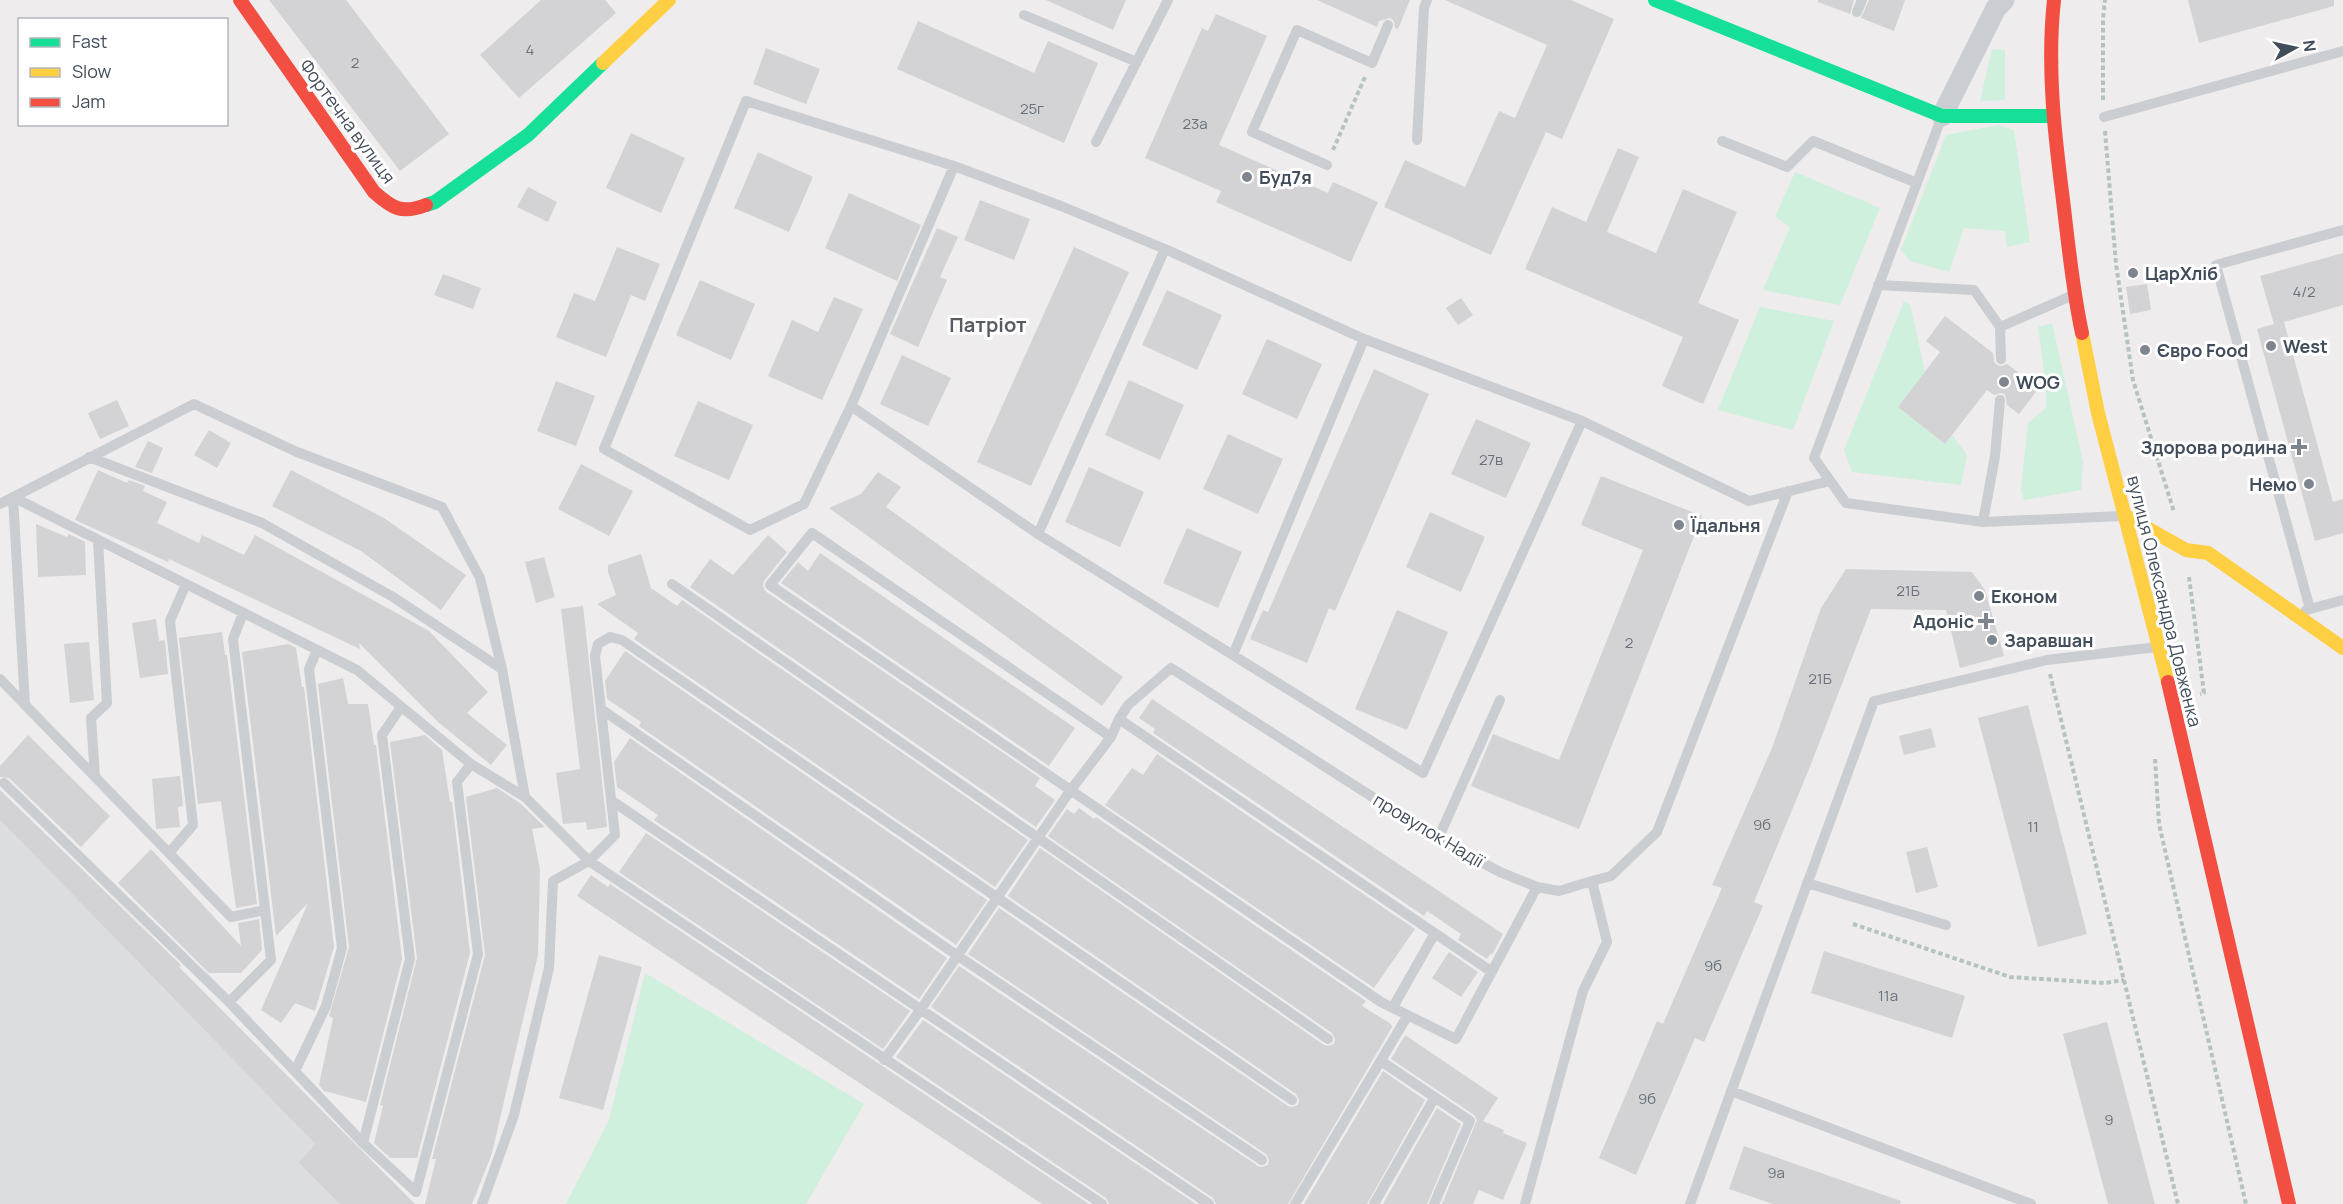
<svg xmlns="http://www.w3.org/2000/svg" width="2343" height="1204" font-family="Manrope,sans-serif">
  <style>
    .airport { fill: #dcdde0 }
    .green { fill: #cef0dd }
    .building { fill: #d3d3d5 }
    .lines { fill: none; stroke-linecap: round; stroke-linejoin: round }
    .path { stroke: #b5c3c0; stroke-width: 4; stroke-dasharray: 4.5 3; stroke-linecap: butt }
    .lane { stroke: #cacdd1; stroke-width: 10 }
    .street { stroke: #cacdd1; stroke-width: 21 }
    .fast { stroke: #16e098; stroke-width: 14 }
    .slow { stroke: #ffcf43; stroke-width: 14 }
    .jam { stroke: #f24e42; stroke-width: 14 }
    .poi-dot { fill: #7e858e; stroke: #fff; stroke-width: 2 }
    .labels { text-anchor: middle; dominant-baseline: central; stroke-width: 6; stroke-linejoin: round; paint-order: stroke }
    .number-label { font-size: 15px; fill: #68717c }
    .street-label { font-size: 18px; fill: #424d5b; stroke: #fff }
    .poi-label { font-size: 18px; font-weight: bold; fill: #424d5b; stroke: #fff; text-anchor: start }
    .neighbourhood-label { font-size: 20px; font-weight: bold; fill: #585b61; stroke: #fff }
  </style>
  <rect width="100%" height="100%" fill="#eeecec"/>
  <path class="airport" d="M 0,820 L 315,1144 L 340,1204 L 0,1204 Z"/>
  <path class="green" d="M 1992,49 L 2005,50 L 2005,100 L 1980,101 Z
    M 1999,125 L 2014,130 L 2030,242 L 2007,247 L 2005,231 L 1964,228 L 1949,272 L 1910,261 L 1901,250 L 1946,135 Z
    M 1795,172 L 1880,208 L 1840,305 L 1763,290 L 1790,227 L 1775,217 Z
    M 1904,301 L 1910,304 L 1925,372 L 1898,407 L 1945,444 L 1952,435 L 1967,455 L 1961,485 L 1852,472 L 1844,450 Z
    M 1760,307 L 1834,321 L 1793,430 L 1718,410 Z
    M 2052,323 L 2083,462 L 2081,490 L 2024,500 L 2021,489 L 2028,423 L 2046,408 L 2046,387 L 2038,327 Z
    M 645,973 L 864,1104 L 806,1204 L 566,1204 L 609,1120 Z"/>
  <path class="building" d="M 269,0 L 346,0 L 449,134 L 400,171 Z
    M 541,0 L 605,0 L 616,13 L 519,98 L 480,55 Z
    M 1046,0 L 1126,0 L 1113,30 Z
    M 1317,0 L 1410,0 L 1398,29 L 1395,28 L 1394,21 L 1390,18 L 1379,21 L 1377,27 Z
    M 1445,0 L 1571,0 L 1614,19 L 1562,139 L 1546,132 L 1491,255 L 1384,207 L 1405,160 L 1465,187 L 1499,111 L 1515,118 L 1547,45 Z
    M 1818,0 L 1854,0 L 1850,14 L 1818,2 Z
    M 1869,0 L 1905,0 L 1894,31 L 1861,18 Z
    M 2188,0 L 2334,0 L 2334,6 L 2199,43 Z
    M 1216,14 L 1267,36 L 1219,145 L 1328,193 L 1333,182 L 1378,202 L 1351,262 L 1216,202 L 1221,191 L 1145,158 L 1202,28 L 1208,31 Z
    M 918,21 L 1034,73 L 1048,41 L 1098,63 L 1064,143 L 897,69 Z
    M 766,48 L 820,69 L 806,104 L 753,84 Z
    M 631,133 L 685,158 L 661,213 L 606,188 Z
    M 1618,148 L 1639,157 L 1607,232 L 1656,253 L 1683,189 L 1737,212 L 1698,303 L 1739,320 L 1703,404 L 1662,386 L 1683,337 L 1525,269 L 1552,207 L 1586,222 Z
    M 758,152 L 813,177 L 789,232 L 734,208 Z
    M 528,187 L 557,202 L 548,222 L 517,207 Z
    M 849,193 L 921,225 L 897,281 L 825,248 Z
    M 980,200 L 1030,219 L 1014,260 L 964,240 Z
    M 937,228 L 958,237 L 940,277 L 947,280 L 918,347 L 890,334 Z
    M 617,247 L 660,264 L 645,301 L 631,295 L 606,357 L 556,337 L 574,293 L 595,301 Z
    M 1074,247 L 1129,272 L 1031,486 L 977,462 Z
    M 2343,253 L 2343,305 L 2284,322 L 2333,502 L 2343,499 L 2343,533 L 2315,541 L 2257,329 L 2274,324 L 2260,276 Z
    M 443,274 L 481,288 L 473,309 L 434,295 Z
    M 700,280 L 755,304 L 731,360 L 676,335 Z
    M 2147,284 L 2151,310 L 2130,314 L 2126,287 Z
    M 1167,290 L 1222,315 L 1197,370 L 1142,345 Z
    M 834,297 L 863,309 L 822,400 L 768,376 L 792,320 L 818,332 Z
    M 1461,298 L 1473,315 L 1458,325 L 1446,308 Z
    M 1945,316 L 1993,353 L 1994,362 L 1997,365 L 2002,366 L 2007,364 L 2039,388 L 2019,414 L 2007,405 L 2005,394 L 2000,393 L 1994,395 L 1987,390 L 1945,444 L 1898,407 L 1940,352 L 1926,341 Z
    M 1267,339 L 1322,364 L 1297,419 L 1242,394 Z
    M 902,355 L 951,378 L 928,426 L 880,404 Z
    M 1374,369 L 1429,394 L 1335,611 L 1329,608 L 1307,663 L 1250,639 L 1263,610 L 1268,612 Z
    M 1129,380 L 1184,405 L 1160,460 L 1105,435 Z
    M 556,381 L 595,396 L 576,446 L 537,431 Z
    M 117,400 L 129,426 L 100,439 L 88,413 Z
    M 698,401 L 753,425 L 729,480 L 674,456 Z
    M 1476,419 L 1531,443 L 1506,498 L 1451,474 Z
    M 209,430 L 231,443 L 217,468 L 194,455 Z
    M 1228,434 L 1283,459 L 1258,514 L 1203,489 Z
    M 148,441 L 163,448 L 152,473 L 135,467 Z
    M 581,464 L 633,491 L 609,536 L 558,509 Z
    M 1089,467 L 1144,492 L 1120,547 L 1065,522 Z
    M 98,470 L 127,483 L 129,480 L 145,486 L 143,491 L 167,502 L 157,523 L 199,543 L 202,535 L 244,555 L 255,535 L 429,631 L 488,692 L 467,713 L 507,745 L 491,765 L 438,722 L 359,643 L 360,649 L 169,559 L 168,562 L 75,520 Z
    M 291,470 L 384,518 L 466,575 L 441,610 L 361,551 L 272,506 Z
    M 878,472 L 901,487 L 886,507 L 1123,677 L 1102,706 L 829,508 L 861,494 Z
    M 1601,476 L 1702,516 L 1579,829 L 1471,786 L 1493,734 L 1559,760 L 1643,550 L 1581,525 Z
    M 1430,512 L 1485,537 L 1461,592 L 1406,567 Z
    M 36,524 L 67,537 L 69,534 L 85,542 L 86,575 L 38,577 Z
    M 1187,528 L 1242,552 L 1218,608 L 1163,583 Z
    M 768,535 L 787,552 L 764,581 L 763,585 L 765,591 L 1040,778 L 1035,786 L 1055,800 L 1036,827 L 690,587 L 710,559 L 733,575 Z
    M 820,553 L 1075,728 L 1049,766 L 781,583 L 798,562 L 808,571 Z
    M 641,554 L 651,588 L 677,606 L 682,600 L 1028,840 L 995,887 L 634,639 L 638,633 L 597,604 L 616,595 L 608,572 L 608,565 Z
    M 544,557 L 555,597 L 536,603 L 525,562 Z
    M 1846,569 L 1972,572 L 1985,590 L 2004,656 L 1960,668 L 1946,610 L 1871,609 L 1811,764 L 1754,902 L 1763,906 L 1704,1042 L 1695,1038 L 1636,1175 L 1599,1158 L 1657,1021 L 1663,1024 L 1722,888 L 1712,885 L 1772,748 L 1821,608 Z
    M 583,606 L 607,827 L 587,830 L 586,822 L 563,824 L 556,773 L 580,769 L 561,609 Z
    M 1397,610 L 1448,632 L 1407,730 L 1355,709 Z
    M 156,619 L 159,641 L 165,640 L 168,674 L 140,678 L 132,623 Z
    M 222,632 L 225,655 L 227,655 L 257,904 L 236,908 L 221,801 L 198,804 L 179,638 Z
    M 89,642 L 94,700 L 70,703 L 64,644 Z
    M 289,644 L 296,648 L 302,687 L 304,687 L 334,947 L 315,1011 L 295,1003 L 281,1023 L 261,1010 L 308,903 L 276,936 L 242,652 Z
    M 625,651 L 987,900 L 956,945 L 639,726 L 641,722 L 607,699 L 605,681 Z
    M 343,678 L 348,704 L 368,704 L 374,745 L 376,745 L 402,959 L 366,1102 L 324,1091 L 319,1085 L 333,1018 L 329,1016 L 349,947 L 318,684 Z
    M 1152,699 L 1503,934 L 1492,955 L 1491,953 L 1487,959 L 1458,940 L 1461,934 L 1427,911 L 1424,916 L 1153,733 L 1155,729 L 1139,718 Z
    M 2028,705 L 2087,934 L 2038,947 L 1978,718 Z
    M 1931,728 L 1936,747 L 1904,755 L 1899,736 Z
    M 28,735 L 110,816 L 81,847 L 9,778 L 0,777 L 0,766 Z
    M 425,735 L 442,750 L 450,802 L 452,801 L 470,953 L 417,1158 L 390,1158 L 374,1143 L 383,1106 L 380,1105 L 417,958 L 390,742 Z
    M 630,738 L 947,958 L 919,999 L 654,820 L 658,815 L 617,787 L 614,762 Z
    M 1157,754 L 1415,929 L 1374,988 L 1105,805 L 1132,768 L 1143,775 Z
    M 180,776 L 183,806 L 178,807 L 180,827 L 156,829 L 152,779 Z
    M 497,788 L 520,803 L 545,827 L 532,829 L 540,869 L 538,955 L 492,1153 L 472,1204 L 425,1204 L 436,1159 L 432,1159 L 485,955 L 466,797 Z
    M 0,790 L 181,965 L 179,967 L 415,1204 L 340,1204 L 299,1163 L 315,1144 L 0,820 Z
    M 1079,808 L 1094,819 L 1096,817 L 1366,1001 L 1362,1006 L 1391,1024 L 1392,1027 L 1288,1204 L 1216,1204 L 1213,1198 L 931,1007 L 959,966 L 1258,1166 L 1262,1167 L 1268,1165 L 1269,1160 L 1266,1154 L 968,954 L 999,908 L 1288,1106 L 1292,1107 L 1298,1105 L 1299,1100 L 1296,1094 L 1008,896 L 1040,848 L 1324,1045 L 1328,1046 L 1334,1044 L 1335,1039 L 1332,1033 L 1048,836 L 1067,809 L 1074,814 Z
    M 646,833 L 910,1011 L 883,1049 L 619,872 Z
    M 1927,847 L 1938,887 L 1916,893 L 1906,852 Z
    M 151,849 L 241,946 L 238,923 L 259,919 L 262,950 L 241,973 L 209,973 L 118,883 Z
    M 591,875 L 608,887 L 610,884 L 1089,1204 L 1042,1204 L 577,896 Z
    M 1824,951 L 1965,996 L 1952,1038 L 1811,993 Z
    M 1449,952 L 1478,972 L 1461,997 L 1432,978 Z
    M 599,955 L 642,967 L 603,1110 L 559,1098 Z
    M 923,1020 L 1196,1204 L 1109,1204 L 1106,1198 L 896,1057 Z
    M 2107,1022 L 2155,1204 L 2108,1204 L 2063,1034 Z
    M 1405,1035 L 1498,1098 L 1483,1121 L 1504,1130 L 1503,1133 L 1527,1143 L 1503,1200 L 1479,1190 L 1473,1204 L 1442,1204 L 1477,1120 L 1474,1115 L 1391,1059 Z
    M 1383,1071 L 1425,1100 L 1367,1204 L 1304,1204 Z
    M 1437,1108 L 1461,1124 L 1427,1204 L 1383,1204 Z
    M 1744,1146 L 1901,1201 L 1900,1204 L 1773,1204 L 1729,1189 Z"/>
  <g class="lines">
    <path class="path" d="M 2103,100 L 2103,19 L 2105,0
      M 2105,131 L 2116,264 L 2133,380 L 2174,512
      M 1333,150 L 1365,77
      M 2189,577 L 2204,693 L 2200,694
      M 2050,674 L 2178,1204
      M 2155,759 L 2159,824 L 2246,1204
      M 1853,924 L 2010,977 L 2105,983 L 2124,980"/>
    <path class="lane" d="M 1857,12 L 1862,0
      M 1024,15 L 1137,62
      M 1942,116 L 1814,458 L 1846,503 L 1983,522 L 2122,516
      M 2104,117 L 2343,51
      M 1417,140 L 1424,8 L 1427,0
      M 1722,141 L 1787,167 L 1813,141 L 1917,183
      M 1096,142 L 1168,0
      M 1327,165 L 1252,132 L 1297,30 L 1372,63 L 1388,25
      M 954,166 L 851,406 L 804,504 L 750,530 L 604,449 L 746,101 L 954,166 L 1061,206 L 1165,249 L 1364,339 L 1582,421 L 1749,501 L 1830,481
      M 1878,285 L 1974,290 L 2000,327 L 2001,359
      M 2000,327 L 2071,296
      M 851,406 L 1038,534 L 1423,773 L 1582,421
      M 89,457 L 262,523 L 393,597 L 502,669
      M 13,497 L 357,670 L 471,764 L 525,797 L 589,861 L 1102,1204
      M 13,497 L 25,705
      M 0,504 L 194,404 L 297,452 L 442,507 L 480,578 L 502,669 L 525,797
      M 1983,522 L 1995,456 L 2000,400
      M 1038,534 L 1165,249
      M 672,584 L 1328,1039
      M 2310,609 L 2216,265 L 2343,230
      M 2306,610 L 2343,600
      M 1233,655 L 1364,339
      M 0,679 L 231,917 L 265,910
      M 601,709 L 958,956 L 1262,1160
      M 1119,719 L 1492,972
      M 1111,737 L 812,533 L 770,585 L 1381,1002 L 1456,1039 L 1537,887
      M 95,777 L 91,718 L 107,703 L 98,540
      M 4,783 L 229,1002 L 363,1143 L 416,1192 L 478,954 L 457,782 L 471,764
      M 612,801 L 1209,1204
      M 1438,839 L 1500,700
      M 169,853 L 193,825 L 170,621 L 186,584
      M 1807,883 L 1946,925
      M 229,1002 L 271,960 L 233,639 L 243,613
      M 1393,1007 L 1435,933
      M 884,1060 L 921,1009 L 1070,791 L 1111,737 L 1119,719 L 1128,705 L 1171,668 L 1438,839 L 1500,872 L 1537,887 L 1559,891 L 1592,881 L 1611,876 L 1657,832 L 1788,491
      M 1381,1061 L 1470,1121 L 1434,1204
      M 295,1071 L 326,1006 L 342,948 L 309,669 L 317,650
      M 1731,1091 L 2031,1204
      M 363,1143 L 410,959 L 382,735 L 401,707
      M 482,1204 L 514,1115 L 549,968 L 553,881 L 589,861 L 615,835 L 595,656 L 598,644 L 610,637 L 622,640 L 1292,1100
      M 1295,1204 L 1408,1015
      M 1374,1204 L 1435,1097
      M 1525,1204 L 1583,991 L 1607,942 L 1592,881
      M 1690,1204 L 1874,701 L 2047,660 L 2157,647"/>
    <path class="street" d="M 1942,116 L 1996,8 L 2004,0"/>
    <path class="fast" d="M 1655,0 L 1942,116 L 2053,116
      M 426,205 L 435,202 L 528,135 L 603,63"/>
    <path class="slow" d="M 603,63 L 669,0
      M 2082,333 L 2098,413 L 2168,682
      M 2126,516 L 2186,550 L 2208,553 L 2343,648"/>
    <path class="jam" d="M 240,0 L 374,192 C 393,209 402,214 426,205
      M 2054,0 C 2047,64 2054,129 2062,192 C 2068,240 2072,287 2082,333
      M 2168,682 L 2289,1204"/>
  </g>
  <g class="poi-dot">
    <circle cx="1247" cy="177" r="6"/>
    <circle cx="2133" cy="273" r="6"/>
    <circle cx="2271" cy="346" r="6"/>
    <circle cx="2145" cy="350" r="6"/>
    <circle cx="2004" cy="382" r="6"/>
    <path d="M2296 438h6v6h6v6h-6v6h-6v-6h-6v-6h6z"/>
    <circle cx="2309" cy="484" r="6"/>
    <circle cx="1679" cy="525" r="6"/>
    <circle cx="1979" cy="596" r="6"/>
    <path d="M1983 612h6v6h6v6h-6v6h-6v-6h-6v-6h6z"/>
    <circle cx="1992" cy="640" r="6"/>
  </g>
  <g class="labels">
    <g class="number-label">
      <text x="530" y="49">4</text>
      <text x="355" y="62">2</text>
      <text x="1032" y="108">25г</text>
      <text x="1195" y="123">23а</text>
      <text x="2304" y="291">4/2</text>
      <text x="1491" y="459">27в</text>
      <text x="1908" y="590">21Б</text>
      <text x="1629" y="642">2</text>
      <text x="1820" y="678">21Б</text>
      <text x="1762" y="824">9б</text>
      <text x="2033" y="826">11</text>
      <text x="1713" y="965">9б</text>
      <text x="1888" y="995">11а</text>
      <text x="1647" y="1098">9б</text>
      <text x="2109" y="1119">9</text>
      <text x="1776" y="1172">9а</text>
    </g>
    <g class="street-label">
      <text transform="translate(348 121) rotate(54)">Фортечна вулиця</text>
      <text transform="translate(2165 601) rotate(76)">вулиця Олександра Довженка</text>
      <text transform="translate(1429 830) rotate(31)">провулок Надії</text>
    </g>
    <g class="poi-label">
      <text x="1259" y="177">Буд7я</text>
      <text x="2145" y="273">ЦарХліб</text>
      <text x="2283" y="346">West</text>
      <text x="2157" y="350">Євро Food</text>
      <text x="2016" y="382">WOG</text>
      <text x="2287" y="447" text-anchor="end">Здорова родина</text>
      <text x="2297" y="484" text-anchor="end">Немо</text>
      <text x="1691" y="525">Їдальня</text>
      <text x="1991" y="596">Економ</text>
      <text x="1974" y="621" text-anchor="end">Адоніс</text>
      <text x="2004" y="640">Заравшан</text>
    </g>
    <g class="neighbourhood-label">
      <text x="988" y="324">Патріот</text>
    </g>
  </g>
  <rect x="18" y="18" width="210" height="108" fill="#ffffff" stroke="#b3b8bd" stroke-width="1.5"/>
  <rect x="30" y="38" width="30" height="9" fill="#16e098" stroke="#b3b8bd" stroke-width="1.5"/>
  <text x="72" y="48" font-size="18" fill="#424d5b">Fast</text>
  <rect x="30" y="68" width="30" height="9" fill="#ffcf43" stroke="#b3b8bd" stroke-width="1.5"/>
  <text x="72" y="78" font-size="18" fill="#424d5b">Slow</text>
  <rect x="30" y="98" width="30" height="9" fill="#f24e42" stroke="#b3b8bd" stroke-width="1.5"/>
  <text x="72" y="108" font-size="18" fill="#424d5b">Jam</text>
  <g transform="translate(2295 48) rotate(82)" stroke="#ffffff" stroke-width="4.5" paint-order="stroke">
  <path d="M0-4.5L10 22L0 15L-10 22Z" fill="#424d5b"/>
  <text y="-9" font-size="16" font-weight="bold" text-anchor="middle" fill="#424d5b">N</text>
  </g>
</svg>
